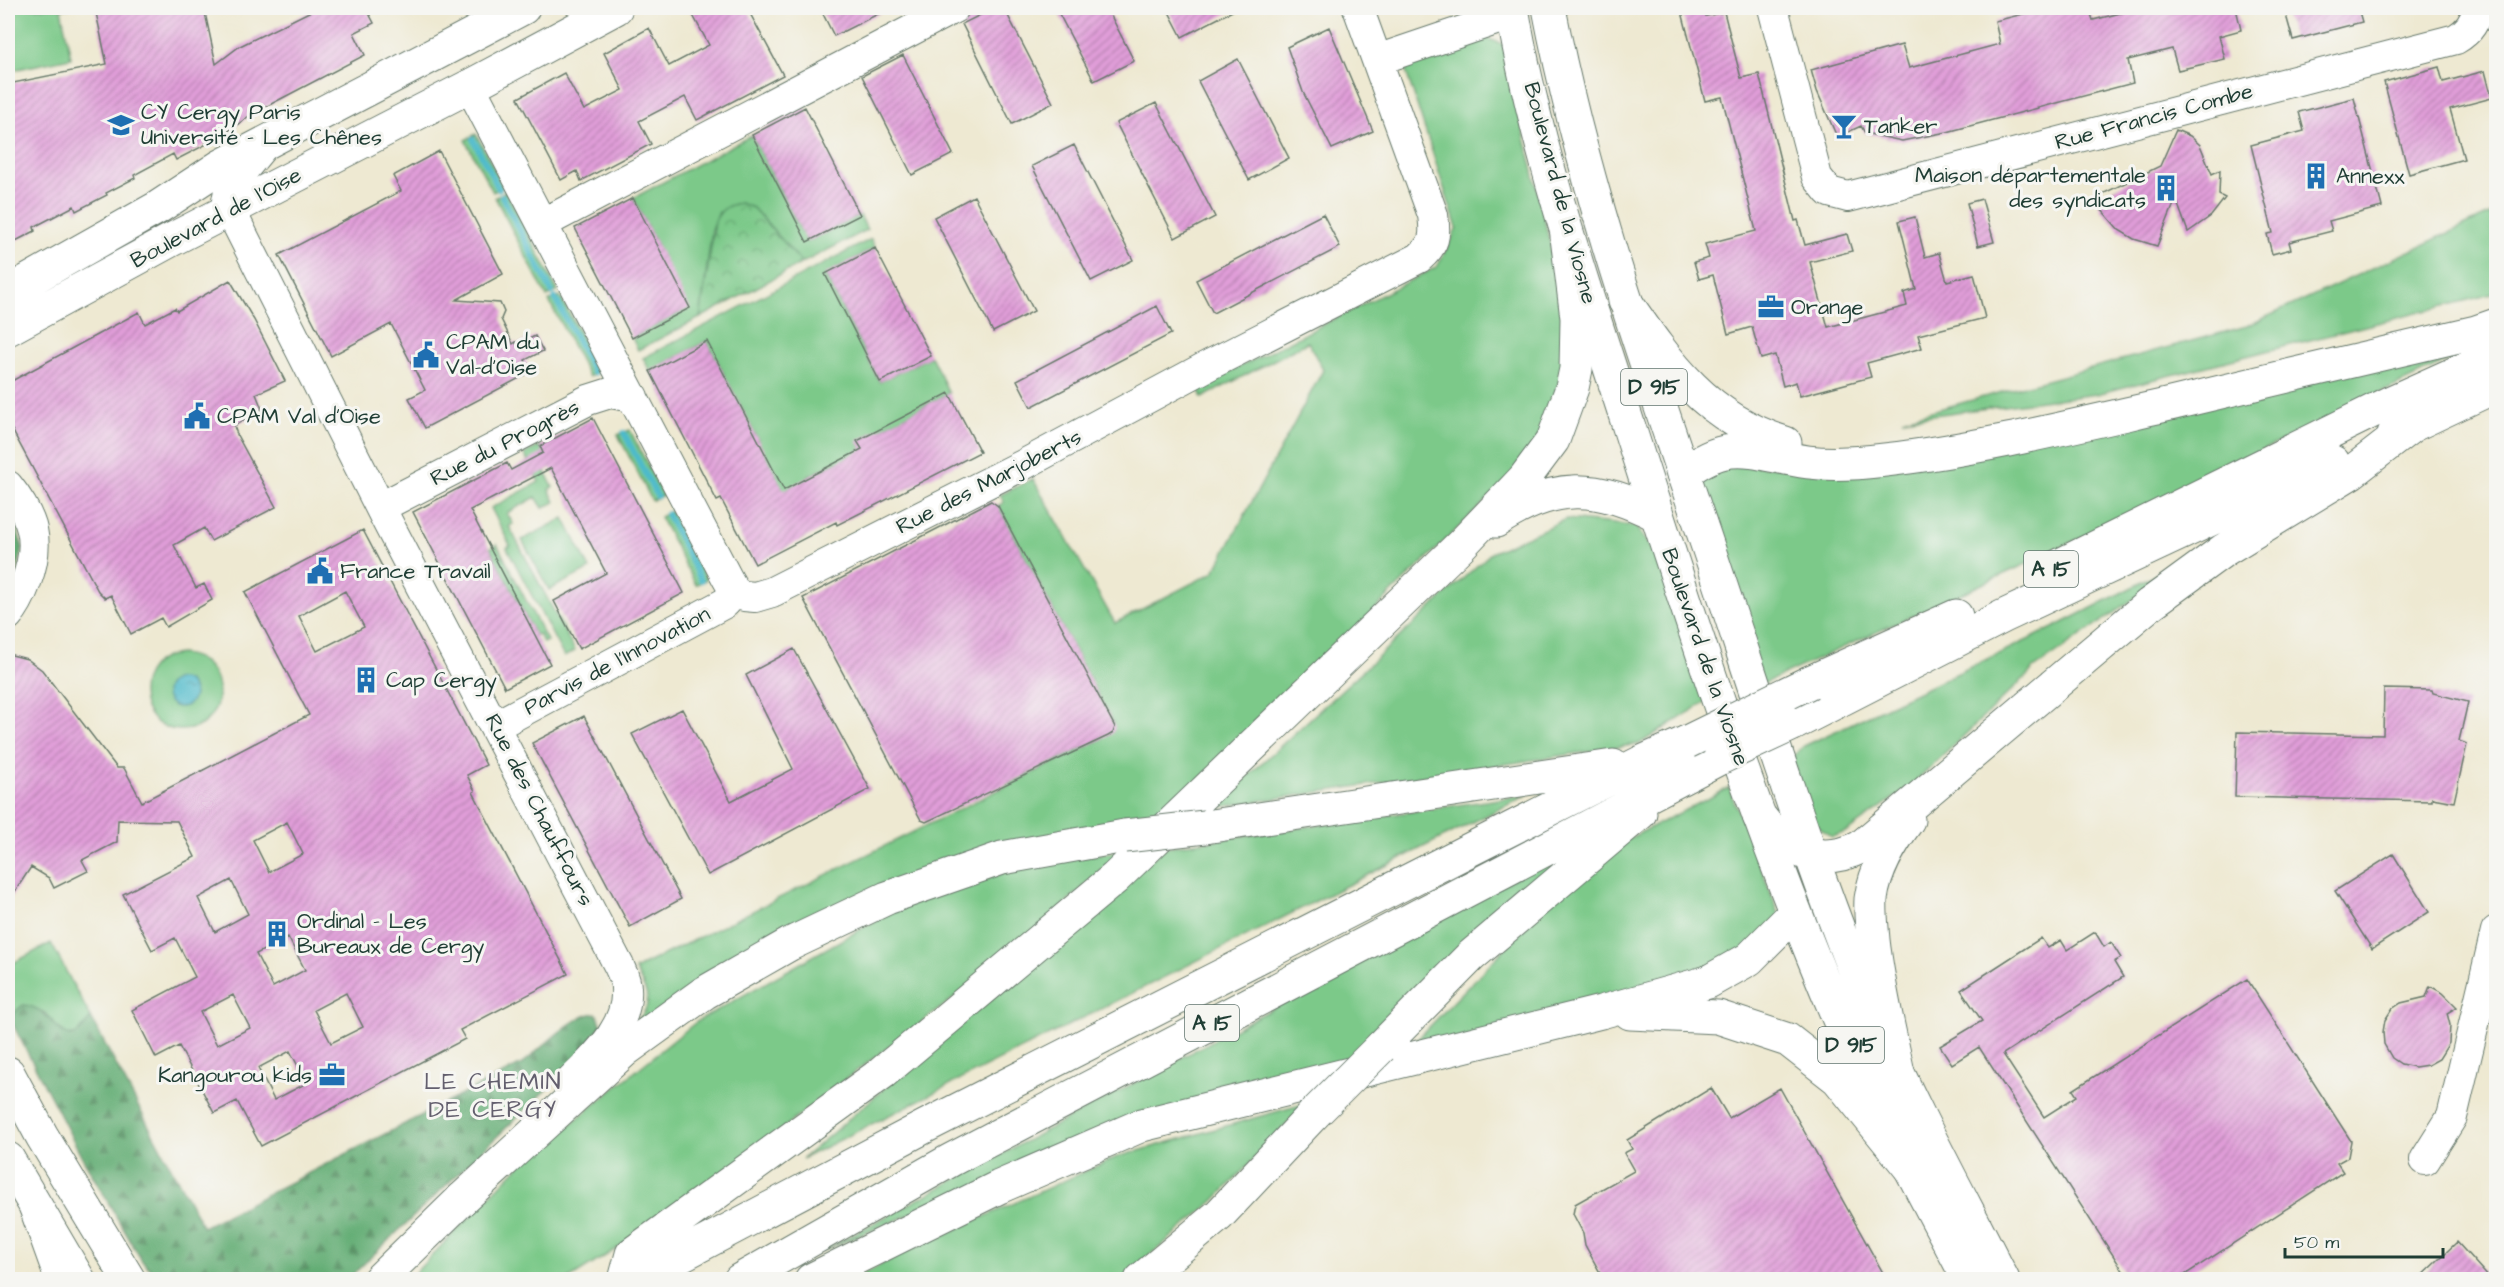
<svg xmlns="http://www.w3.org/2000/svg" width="2504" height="1287" font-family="'Architects Daughter',sans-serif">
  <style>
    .grass { fill: #7bc989; stroke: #4d835e; stroke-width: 1.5; fill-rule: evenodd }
    .forest { fill: url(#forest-firs); stroke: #427554; stroke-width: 1.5 }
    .park { fill: url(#park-crowns); stroke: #4d835e; stroke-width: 1.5 }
    .water { fill: url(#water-ripples); stroke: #367c7f; stroke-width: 1.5 }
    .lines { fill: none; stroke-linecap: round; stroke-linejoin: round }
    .stream { stroke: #4ebaca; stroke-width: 6 }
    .building { fill: url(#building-hatch); fill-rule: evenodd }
    .minor-casing { stroke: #67796b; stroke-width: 32 }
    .major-casing { stroke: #67796b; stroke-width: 35 }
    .highway-casing { stroke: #67796b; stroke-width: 35 }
    .minor { stroke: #fff; stroke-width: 30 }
    .major { stroke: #fff; stroke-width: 33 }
    .highway { stroke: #fff; stroke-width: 33 }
    .highway-bridge-casing { stroke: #67796b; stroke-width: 35; stroke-linecap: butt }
    .highway-bridge { stroke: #fff; stroke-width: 33 }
    .labels { text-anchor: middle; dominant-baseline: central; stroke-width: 6; stroke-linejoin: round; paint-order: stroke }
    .shield { fill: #f6f6f2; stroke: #60746d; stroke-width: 1.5 }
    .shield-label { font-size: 21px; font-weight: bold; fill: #1f3d34 }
    .poi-label { font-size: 22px; fill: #1f3d34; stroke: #f6f6f2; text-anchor: start }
    .street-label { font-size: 22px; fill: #1f3d34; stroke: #f6f6f2 }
    .neighbourhood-label { font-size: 24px; letter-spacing: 1.5px; fill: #635f6e; stroke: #f6f6f2 }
  </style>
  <defs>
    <pattern id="forest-firs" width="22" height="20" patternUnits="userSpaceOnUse" patternTransform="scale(1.5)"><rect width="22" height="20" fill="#64ad75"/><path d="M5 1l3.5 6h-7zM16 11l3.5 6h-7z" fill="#528e61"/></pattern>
    <pattern id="park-crowns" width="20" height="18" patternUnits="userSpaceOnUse" patternTransform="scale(1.5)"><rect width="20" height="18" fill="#7bc989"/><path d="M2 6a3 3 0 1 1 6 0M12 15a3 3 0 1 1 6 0" fill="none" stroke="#64a471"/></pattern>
    <pattern id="water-ripples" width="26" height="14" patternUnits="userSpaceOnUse" patternTransform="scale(1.5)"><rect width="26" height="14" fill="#4ebaca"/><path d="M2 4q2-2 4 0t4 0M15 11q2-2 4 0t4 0" fill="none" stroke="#4098a5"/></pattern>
    <pattern id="building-hatch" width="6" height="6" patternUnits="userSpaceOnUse" patternTransform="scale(1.5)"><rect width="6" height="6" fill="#e19ed9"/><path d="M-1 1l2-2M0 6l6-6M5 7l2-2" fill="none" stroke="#b682b1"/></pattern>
  </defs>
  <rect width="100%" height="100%" fill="#f6f6f2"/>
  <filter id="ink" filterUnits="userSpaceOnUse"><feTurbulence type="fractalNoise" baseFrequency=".0167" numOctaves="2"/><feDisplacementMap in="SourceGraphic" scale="12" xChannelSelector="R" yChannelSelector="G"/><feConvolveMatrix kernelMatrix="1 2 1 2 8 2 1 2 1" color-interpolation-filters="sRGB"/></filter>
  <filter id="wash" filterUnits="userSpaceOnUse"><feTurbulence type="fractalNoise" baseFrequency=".008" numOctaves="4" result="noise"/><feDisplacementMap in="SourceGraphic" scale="24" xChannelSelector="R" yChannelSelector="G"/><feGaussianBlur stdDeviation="1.35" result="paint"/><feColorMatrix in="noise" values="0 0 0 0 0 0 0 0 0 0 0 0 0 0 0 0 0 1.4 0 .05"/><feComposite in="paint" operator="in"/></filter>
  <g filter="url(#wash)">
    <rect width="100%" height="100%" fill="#eee9d2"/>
    <path class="grass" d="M 8,8 L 69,8 L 61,9 L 71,58 L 8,71 Z
      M 1483,37 L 1503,44 L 1556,269 L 1567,358 L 1535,453 L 1163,816 L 1029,839 L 625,1036 C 649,1006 656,1006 635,970 L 645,964 L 1108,736 L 1114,728 L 1113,723 L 998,506 L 1004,502 L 1000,495 L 1033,479 L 1115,623 L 1214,572 L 1323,370 L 1308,342 L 1202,398 L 1198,388 L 1437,267 L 1457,228 L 1403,62 Z
      M 476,134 L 504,187 L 493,192 L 465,140 Z
      M 752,135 L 807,242 L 860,215 L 867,230 L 802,263 L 761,216 L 719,212 L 712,230 L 700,318 L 638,350 L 632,338 L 689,308 L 633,198 Z
      M 506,191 L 558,291 L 547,297 L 495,197 Z
      M 2496,211 L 2496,293 L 2097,394 L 1902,419 L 2247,326 Z
      M 871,239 L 875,248 L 825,275 L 880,382 L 931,356 L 949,393 L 858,441 L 866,457 L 836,462 L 811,475 L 786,495 L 707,341 L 650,371 L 643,358 Z
      M 560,296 L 600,371 L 589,377 L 549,301 Z
      M 2474,348 L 2037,559 L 1763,684 L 1695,476 L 1705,464 L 1803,468 Z
      M 630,430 L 663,495 L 652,501 L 618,435 Z
      M 540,446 L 547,460 L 541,464 L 553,487 L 549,489 L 555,502 L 543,508 L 536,497 L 507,513 L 513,524 L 509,526 L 575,651 L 564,657 L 507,548 L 510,545 L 491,508 L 539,482 L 524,454 Z
      M 671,511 L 707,579 L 696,585 L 660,517 Z
      M 564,518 L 590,569 L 549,590 L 522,540 Z
      M 1566,519 L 1635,526 L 1659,558 L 1706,702 L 1639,744 L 1213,808 L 1491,553 Z
      M 497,544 L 547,641 L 543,643 L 539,634 L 535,635 L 490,548 Z
      M 2202,551 L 2034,669 L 1912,785 L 1848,831 L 1832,837 L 1814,824 L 1791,758 L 1804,746 L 2057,626 Z
      M 181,654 C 233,658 229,731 180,730 C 131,729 130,656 181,654 ZM 176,680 L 188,681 L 193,689 L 191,701 L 177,706 L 169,701 L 167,692 L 170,683 Z
      M 1729,788 L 1780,916 L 1743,952 L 1694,977 L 1403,1054 L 1546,906 L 1618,844 Z
      M 1527,795 L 802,1159 L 1166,847 Z
      M 1602,831 L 1343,1063 L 1145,1117 L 822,1251 Z
      M 1123,851 L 997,966 L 843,1081 L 683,1207 L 569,1279 L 408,1280 L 520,1165 L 696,1022 L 893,911 L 1034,862 Z
      M 51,943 L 91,1018 L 77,1034 L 70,1036 L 57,1027 L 46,1013 L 23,1006 L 13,1014 C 7,1002 2,976 11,964 Z
      M 1307,1103 L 1214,1201 L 1122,1279 L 852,1280 L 901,1254 L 1117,1157 Z"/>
    <path class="forest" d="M 8,504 L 23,548 L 8,603 Z
      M 23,1005 C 50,1008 50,1028 70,1036 L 77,1034 L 91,1018 L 203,1227 L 522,1064 C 543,1048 570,1016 596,1013 L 602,1025 L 572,1065 L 348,1279 L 162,1280 L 142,1261 L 83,1159 L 11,1021 L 13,1014 Z"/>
    <path class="park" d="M 740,203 L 753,208 L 802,263 L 700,318 L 715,221 C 721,209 727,205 740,203 Z"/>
    <path class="water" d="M166 693a14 14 0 1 1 28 0a14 14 0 1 1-28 0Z"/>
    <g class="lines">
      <path class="stream" d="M 473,139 L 499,189
        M 502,196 L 552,292
        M 555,298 L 594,373
        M 624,433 L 657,496
        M 667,514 L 701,580"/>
    </g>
    <g id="blocks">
      <path class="building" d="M 95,8 L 204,8 L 216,64 L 240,46 L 317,8 L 366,8 L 374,23 L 354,33 L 365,55 L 252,114 L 230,130 L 206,142 L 207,144 L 176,160 L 173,154 L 134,175 L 135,178 L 106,193 L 107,195 L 76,211 L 74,206 L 34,227 L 35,231 L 8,245 L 8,84 L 107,64 Z
        M 689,8 L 747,8 L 783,75 L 697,120 L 685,97 L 639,121 L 651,144 L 581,181 L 577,171 L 561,180 L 518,98 L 564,73 L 584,110 L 623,90 L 604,53 L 649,28 L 669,66 L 709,45 Z
        M 820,8 L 890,8 L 834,36 Z
        M 994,8 L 1004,8 L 1053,103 L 1012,124 L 962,24 Z
        M 1056,8 L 1107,8 L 1134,61 L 1094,81 Z
        M 1167,8 L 1238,8 L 1182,37 Z
        M 1681,8 L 1704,8 L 1706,16 L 1724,12 L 1741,78 L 1759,74 L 1795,221 L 1798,220 L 1805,245 L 1847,234 L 1852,251 L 1810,262 L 1828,327 L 1907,306 L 1904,293 L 1916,289 L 1899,221 L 1915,217 L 1925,257 L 1939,253 L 1947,281 L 1974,274 L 1985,318 L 1918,335 L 1922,348 L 1867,363 L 1871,377 L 1800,396 L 1796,382 L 1783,386 L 1775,355 L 1761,359 L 1752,327 L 1728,334 L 1713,275 L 1699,279 L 1694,262 L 1709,258 L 1705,244 L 1756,231 L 1722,97 L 1705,101 Z
        M 2047,8 L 2089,8 L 2093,20 L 2140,8 L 2236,8 L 2241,30 L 2219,36 L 2225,59 L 2178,70 L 2172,49 L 2128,60 L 2133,83 L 1947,132 L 1902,141 L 1865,133 L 1861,126 L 1837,137 L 1817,91 L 1811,70 L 1902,45 L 1909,68 L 2000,44 L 1995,21 Z
        M 2284,8 L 2358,8 L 2362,22 L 2293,40 Z
        M 1329,27 L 1373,131 L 1332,149 L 1303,92 L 1287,47 Z
        M 903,55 L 953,154 L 912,175 L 862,76 Z
        M 1238,59 L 1289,158 L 1249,180 L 1198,81 Z
        M 2439,67 L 2443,82 L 2485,71 L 2492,98 L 2450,109 L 2464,159 L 2409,174 L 2384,82 Z
        M 2354,98 L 2382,207 L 2329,221 L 2332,231 L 2289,242 L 2291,249 L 2272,254 L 2267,234 L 2273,233 L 2251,145 L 2304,131 L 2299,112 Z
        M 1156,103 L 1215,217 L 1175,238 L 1116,123 Z
        M 805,107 L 860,215 L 807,242 L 752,135 Z
        M 2176,130 L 2190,136 L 2200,145 L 2212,174 L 2220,170 L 2219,195 L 2225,198 L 2211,216 L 2188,232 L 2176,199 L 2157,246 L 2134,239 L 2119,230 L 2101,209 L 2096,197 L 2160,166 Z
        M 1074,145 L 1133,260 L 1091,281 L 1032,166 Z
        M 439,151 L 503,274 L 456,300 L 500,303 L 504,312 L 501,319 L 513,344 L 516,342 L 517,345 L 535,336 L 543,351 L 525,360 L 531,372 L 425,428 L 409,398 L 425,390 L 391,324 L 331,356 L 279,255 L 401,191 L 393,176 Z
        M 974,196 L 1034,311 L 993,332 L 934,217 Z
        M 633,198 L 690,308 L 632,338 L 575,228 Z
        M 1982,199 L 1994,242 L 1978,246 L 1967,203 Z
        M 1323,214 L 1340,247 L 1213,313 L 1196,280 Z
        M 875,248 L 931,356 L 880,382 L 825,274 Z
        M 230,280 L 254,320 L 285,381 L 256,394 L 262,409 L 234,426 L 238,437 L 276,507 L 211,541 L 204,528 L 174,545 L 196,588 L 204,584 L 212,600 L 166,627 L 161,618 L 131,634 L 111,595 L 105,598 L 98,591 L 8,422 L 8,383 L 139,312 L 145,324 L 175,308 L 177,311 Z
        M 1157,306 L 1171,334 L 1031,407 L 1017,380 Z
        M 707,341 L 784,490 L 862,449 L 857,441 L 949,393 L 980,452 L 837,525 L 836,522 L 755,564 L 721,499 L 717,501 L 650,371 Z
        M 593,418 L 684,593 L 579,649 L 554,601 L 606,573 L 551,468 L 470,510 L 550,664 L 505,688 L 413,512 L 507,463 L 511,470 L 543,453 L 540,446 Z
        M 991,501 L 998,506 L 1115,727 L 1113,733 L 1108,736 L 926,822 L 921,820 L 803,598 Z
        M 363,530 L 486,765 L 467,775 L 475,791 L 473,792 L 568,974 L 460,1030 L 465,1039 L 261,1146 L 237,1101 L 214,1113 L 179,1046 L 156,1058 L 132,1010 L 195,977 L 175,938 L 152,950 L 123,894 L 195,857 L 177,821 L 118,820 L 117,842 L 82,860 L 88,871 L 54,888 L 49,878 L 31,867 L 8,902 L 8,654 L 27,659 L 42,670 L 117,768 L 124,768 L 142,802 L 309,715 L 245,592 ZM 345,591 L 364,627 L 317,651 L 299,616 ZM 287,822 L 303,854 L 269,872 L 253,840 ZM 231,880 L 248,914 L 215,932 L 198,898 ZM 288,937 L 305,970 L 273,987 L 256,954 ZM 346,993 L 363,1027 L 331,1043 L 314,1010 ZM 233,995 L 250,1028 L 217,1045 L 200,1012 ZM 290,1051 L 307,1083 L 274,1100 L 258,1068 Z
        M 794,649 L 870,789 L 708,875 L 632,734 L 682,709 L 731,801 L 793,769 L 746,675 Z
        M 2384,689 L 2432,690 L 2433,693 L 2468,702 L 2459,741 L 2467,744 L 2454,802 L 2432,798 L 2432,801 L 2235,797 L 2237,732 L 2383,735 Z
        M 584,716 L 681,899 L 630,927 L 532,743 Z
        M 2393,854 L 2429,912 L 2372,949 L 2335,891 Z
        M 2095,932 L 2104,947 L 2111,942 L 2121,958 L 2114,962 L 2123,977 L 2003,1054 L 2044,1117 L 2077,1096 L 2073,1090 L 2247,979 L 2351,1141 L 2348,1157 L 2337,1163 L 2343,1172 L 2177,1280 L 2129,1280 L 1979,1047 L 1952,1064 L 1940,1046 L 1982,1021 L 1961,990 L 2041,938 L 2048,948 L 2061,940 L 2067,950 Z
        M 2430,986 L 2443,993 L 2457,1007 L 2447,1013 L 2450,1025 L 2449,1043 L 2439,1059 L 2428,1065 L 2415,1067 L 2401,1064 L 2392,1058 L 2384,1044 L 2383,1032 L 2385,1020 L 2392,1009 L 2401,1003 L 2426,997 Z
        M 1711,1088 L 1729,1118 L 1780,1088 L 1887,1280 L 1604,1280 L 1585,1245 L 1583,1233 L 1573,1214 L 1575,1204 L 1634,1171 L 1624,1153 L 1632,1149 L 1627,1140 Z
        M 2457,1242 L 2491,1280 L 2417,1280 Z"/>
    </g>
  </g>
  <g filter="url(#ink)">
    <use href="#blocks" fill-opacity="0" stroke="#67796b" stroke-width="1.5"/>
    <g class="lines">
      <g class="minor-casing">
        <path id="minor" d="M 954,8 L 542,224 L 727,578 L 735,592 L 744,596 L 755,597 L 772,592 L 1021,466 L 1211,364 L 1419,258 C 1435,244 1436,236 1433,215 L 1358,8
          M 1773,8 L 1817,177 L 1829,192 L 1848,197 L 2456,39 C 2468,32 2476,22 2477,8
          M 1377,60 L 1513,14
          M 470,86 L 542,224
          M 264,145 L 230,186 L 227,201 L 230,210 L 388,523 L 619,966 C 622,973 626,980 626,988 C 629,1027 595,1057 570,1082
          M 8,486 C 34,519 41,542 26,582 C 22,593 16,606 8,615
          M 381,507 L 588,400 L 610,393 L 633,397
          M 495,726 L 725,603 L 735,592
          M 2425,1160 L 2452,1117 L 2496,931"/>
      </g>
      <g class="major-casing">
        <path id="major" d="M 1512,8 C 1536,151 1585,289 1629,427 C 1693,628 1758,830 1841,1024 C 1878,1111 1925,1195 1969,1280
          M 1549,8 C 1583,186 1644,357 1702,529 C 1757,692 1807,858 1873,1017 C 1911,1107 1959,1193 2003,1280
          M 8,292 L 157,208 L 221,166 L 523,8
          M 8,329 L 173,239 L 470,86 L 616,8
          M 8,1073 L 42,1136 L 129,1280
          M 8,1159 L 79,1280
          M 379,1280 L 462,1199"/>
      </g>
      <g class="highway-casing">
        <path id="highway" d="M 1625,301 C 1669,365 1707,419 1785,443
          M 2394,434 L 2496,386
          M 1683,474 C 1731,435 1755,455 1808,462 C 1833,465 1860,463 1885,460 C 1980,449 2073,426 2166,405 C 2269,380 2373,356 2476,332 L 2496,325
          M 1496,521 C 1554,482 1597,484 1657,515
          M 2046,572 L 2389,403 L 2496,355
          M 1810,682 L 1956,616
          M 1793,724 L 2004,616 L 2333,462
          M 1759,816 C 1785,850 1818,868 1861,847 L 2150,604 L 2224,550 L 2352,472 L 2414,424
          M 1205,827 L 1613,766
          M 1630,1013 L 1718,1017 L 1788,1040 L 1838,1079 L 1915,1174
          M 1381,1047 L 1471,956 L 1640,813
          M 1898,1073 C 1889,1029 1878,985 1873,940 C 1872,926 1870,913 1871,899 C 1875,869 1891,843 1908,820
          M 462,1199 L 625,1050 L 704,993 L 790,944 L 887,898 L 1002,858 L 1125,836
          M 36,1208 L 62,1280
          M 625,1280 L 632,1254 L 882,1073 L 1115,878 L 1462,544 L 1524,479 L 1553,440 L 1572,388 L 1576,369 L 1577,318 L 1567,237
          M 634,1280 L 926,1126 L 1642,762 L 1687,742
          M 740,1280 L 951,1160 L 1720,758
          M 811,1280 L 999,1187 L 1142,1125 L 1601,1012 L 1708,982 L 1749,959 L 1795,913
          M 1141,1280 L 1219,1215 L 1314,1114"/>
      </g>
      <use href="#minor" class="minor"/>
      <use href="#major" class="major"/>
      <use href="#highway" class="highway"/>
      <g class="highway-bridge-casing">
        <path id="highway-bridge" d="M 1687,742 L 1810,682
          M 1720,758 L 1793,724
          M 1125,836 L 1205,827
          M 1314,1114 L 1381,1047"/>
      </g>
      <use href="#highway-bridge" class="highway-bridge"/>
    </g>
  </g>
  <defs>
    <g id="university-bare" transform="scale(2.07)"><path d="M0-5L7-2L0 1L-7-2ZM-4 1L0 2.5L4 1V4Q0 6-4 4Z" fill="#1f6fb2" stroke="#f6f6f2" stroke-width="2.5" paint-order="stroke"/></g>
    <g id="bar-bare" transform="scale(2.07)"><path d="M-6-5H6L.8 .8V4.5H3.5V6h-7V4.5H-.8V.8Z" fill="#1f6fb2" stroke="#f6f6f2" stroke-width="2.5" paint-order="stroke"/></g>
    <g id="building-bare" transform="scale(2.07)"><path d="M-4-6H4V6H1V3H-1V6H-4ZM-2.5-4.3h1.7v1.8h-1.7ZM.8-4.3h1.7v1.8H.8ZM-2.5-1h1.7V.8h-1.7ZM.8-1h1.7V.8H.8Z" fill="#1f6fb2" stroke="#f6f6f2" stroke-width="2.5" paint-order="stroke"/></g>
    <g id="office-bare" transform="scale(2.07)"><path d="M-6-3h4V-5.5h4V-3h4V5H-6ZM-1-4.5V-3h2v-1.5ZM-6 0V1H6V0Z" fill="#1f6fb2" stroke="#f6f6f2" stroke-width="2.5" paint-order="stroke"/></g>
    <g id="civic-bare" transform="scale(2.07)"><path d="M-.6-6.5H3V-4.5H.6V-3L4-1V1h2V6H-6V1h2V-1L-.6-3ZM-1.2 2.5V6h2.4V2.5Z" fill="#1f6fb2" stroke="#f6f6f2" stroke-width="2.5" paint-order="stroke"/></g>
  </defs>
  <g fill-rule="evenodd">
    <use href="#university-bare" x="121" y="125"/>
    <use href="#bar-bare" x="1844" y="126"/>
    <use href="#building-bare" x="2316" y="176"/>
    <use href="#building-bare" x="2166" y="188"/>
    <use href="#office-bare" x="1771" y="307"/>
    <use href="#civic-bare" x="426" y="355"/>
    <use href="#civic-bare" x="197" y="416"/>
    <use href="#civic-bare" x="320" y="571"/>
    <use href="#building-bare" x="366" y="680"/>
    <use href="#building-bare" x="277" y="934"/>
    <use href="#office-bare" x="332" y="1075"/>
  </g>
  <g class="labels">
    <g class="shield">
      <rect x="1621" y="369" width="66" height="36" rx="4.5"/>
      <rect x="2024" y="551" width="54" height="36" rx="4.5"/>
      <rect x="1185" y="1005" width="54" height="36" rx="4.5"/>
      <rect x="1818" y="1027" width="66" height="36" rx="4.5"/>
    </g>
    <g class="shield-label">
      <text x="1654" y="387">D 915</text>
      <text x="2051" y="569">A 15</text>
      <text x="1212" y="1023">A 15</text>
      <text x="1851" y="1045">D 915</text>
    </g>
    <g class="poi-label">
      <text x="141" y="112">CY Cergy Paris<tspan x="141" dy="25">Université - Les Chênes</tspan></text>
      <text x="1864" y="126">Tanker</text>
      <text x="2146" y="175" text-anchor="end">Maison départementale<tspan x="2146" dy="25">des syndicats</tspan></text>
      <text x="2336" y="176">Annexx</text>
      <text x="1791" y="307">Orange</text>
      <text x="446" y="342">CPAM du<tspan x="446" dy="25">Val-d'Oise</tspan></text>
      <text x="217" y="416">CPAM Val d'Oise</text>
      <text x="340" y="571">France Travail</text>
      <text x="386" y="680">Cap Cergy</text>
      <text x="297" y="921">Ordinal - Les<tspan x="297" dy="25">Bureaux de Cergy</tspan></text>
      <text x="312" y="1075" text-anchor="end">Kangourou kids</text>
    </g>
    <g class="street-label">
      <text transform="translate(2154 117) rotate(-15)">Rue Francis Combe</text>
      <text transform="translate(1560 193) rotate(75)">Boulevard de la Viosne</text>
      <text transform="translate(216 218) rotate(-28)">Boulevard de l'Oise</text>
      <text transform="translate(505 443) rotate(-27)">Rue du Progrès</text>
      <text transform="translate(989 482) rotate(-27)">Rue des Marjoberts</text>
      <text transform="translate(1705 657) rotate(71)">Boulevard de la Viosne</text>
      <text transform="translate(617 661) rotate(-28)">Parvis de l'Innovation</text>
      <text transform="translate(539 810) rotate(63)">Rue des Chauffours</text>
    </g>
    <g class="neighbourhood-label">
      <text x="493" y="1082">LE CHEMIN<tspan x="493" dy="28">DE CERGY</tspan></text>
    </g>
  </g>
  <rect width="2504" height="1287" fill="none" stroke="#f6f6f2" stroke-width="30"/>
  <path d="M2285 1248v9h158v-9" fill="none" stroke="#1f3d34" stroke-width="3"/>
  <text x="2294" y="1248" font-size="18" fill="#1f3d34" stroke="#f6f6f2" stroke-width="4.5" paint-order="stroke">50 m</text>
</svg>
